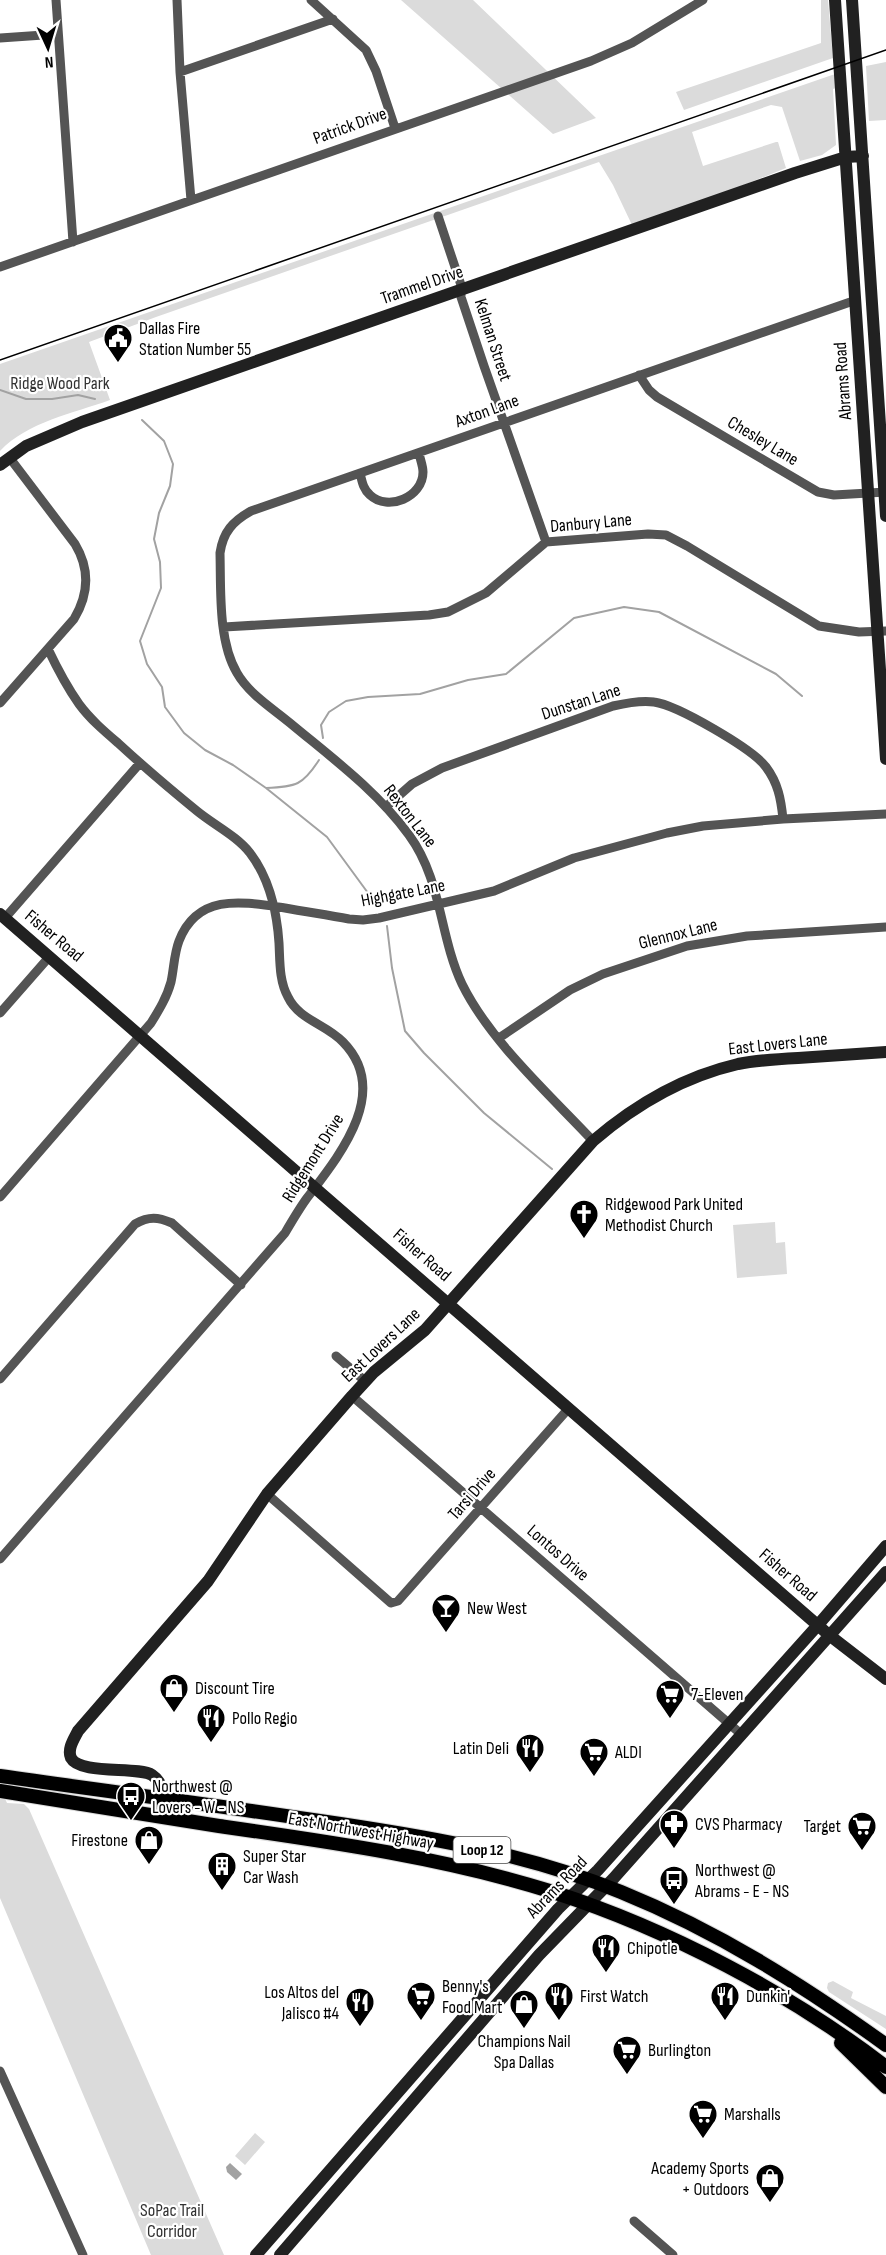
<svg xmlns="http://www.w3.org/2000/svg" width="886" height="2255" font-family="'Sofia Sans Condensed',sans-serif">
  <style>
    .green { fill: #dbdbdb }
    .water { fill: #a2a2a2 }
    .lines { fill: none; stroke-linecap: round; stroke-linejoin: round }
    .stream { stroke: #a2a2a2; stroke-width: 2 }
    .primary-casing { stroke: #dbdbdb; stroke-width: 16 }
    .street { stroke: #545454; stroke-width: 9 }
    .secondary { stroke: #212121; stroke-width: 12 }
    .primary { stroke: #000; stroke-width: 14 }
    .tram { stroke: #000; stroke-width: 1.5 }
    .labels { text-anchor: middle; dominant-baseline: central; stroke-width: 4.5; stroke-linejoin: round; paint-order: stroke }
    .shield { fill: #fff; stroke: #4c4c4c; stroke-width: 1.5 }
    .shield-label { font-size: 16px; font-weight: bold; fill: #000 }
    .street-label { font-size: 18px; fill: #000; stroke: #fff }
    .poi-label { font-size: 18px; fill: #000; stroke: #fff; text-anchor: start }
    .park-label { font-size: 18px; fill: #323232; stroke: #fff }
  </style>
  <rect width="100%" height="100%" fill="#fff"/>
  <path class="green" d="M 401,0 L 473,0 L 596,118 L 553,134 Z
    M 821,0 L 828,0 L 833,58 L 684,110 L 676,92 L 821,43 Z
    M 886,62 L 886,120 L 869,121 L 866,66 Z
    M 835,74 L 836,88 L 833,89 L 836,145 L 822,155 L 800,161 L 782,107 L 771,105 L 692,132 L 703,166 L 776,142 L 778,142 L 786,168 L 719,195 L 632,225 L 613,185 L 599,162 L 156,317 L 89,342 L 110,400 C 74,413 27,422 0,451 L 0,364 Z
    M 775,1222 L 776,1243 L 785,1242 L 787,1274 L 737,1278 L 733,1225 Z
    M 0,1788 L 7,1803 L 24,1804 L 29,1809 L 224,2255 L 151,2255 L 0,1898 Z
    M 833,1981 L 853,1992 L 851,1998 L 886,2016 L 886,2029 L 829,1992 L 827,1988 L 828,1983 Z
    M 255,2133 L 265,2142 L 245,2165 L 235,2156 Z"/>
  <path class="water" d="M 230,2163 L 242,2174 L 236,2180 L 227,2172 L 226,2167 Z"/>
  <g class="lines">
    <path class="stream" d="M 0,390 L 26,399 L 52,399 L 78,395 L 95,399
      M 142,420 L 164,441 L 173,464 L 170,486 L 159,513 L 154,539 L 160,562 L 161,588 L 140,641 L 147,664 L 162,687 L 165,707 L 184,733 L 205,750 L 233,765 L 266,788 L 327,837 L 379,908
      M 323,738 L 321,725 L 329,712 L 346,701 L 368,697 L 420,694 L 468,680 L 506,674 L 574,618 L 624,607 L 659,612 L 776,674 L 802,696
      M 266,788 C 296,787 303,785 319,760
      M 387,926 L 392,968 L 405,1031 L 424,1053 L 484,1113 L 552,1169"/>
    <g class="primary-casing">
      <path id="primary" d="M 0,1776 C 104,1791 209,1804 313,1820 C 417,1835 523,1852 621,1892 C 717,1931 803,1985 886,2045
        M 0,1791 C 73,1802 146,1815 219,1826 C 331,1842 445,1858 553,1892 C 668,1929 790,1993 886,2067
        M 841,2043 L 886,2087"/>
    </g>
    <path class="street" d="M 56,0 L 73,242
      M 177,0 L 180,72 L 191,200
      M 311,0 L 366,50 L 376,71 L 395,128
      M 0,38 L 58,34
      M 180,72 L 333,19
      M 438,216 L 461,285 L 461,297 L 484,366 L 546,542
      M 0,267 L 591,61 L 632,43 L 703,0
      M 639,375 L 649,390 L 657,397 L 818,492 L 834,495 L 886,492
      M 360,473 C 362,481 363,489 370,495 C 388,512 423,497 423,472 C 423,466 420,459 419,453
      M 224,627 L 429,615 L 448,612 L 486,593 L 546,542 L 648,534 L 666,535 L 687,546 L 819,626 L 859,632 L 886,631
      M 0,703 L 74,619 C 89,594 90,569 75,544 L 9,457
      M 387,806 L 412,784 L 442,768 L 613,706 C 626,703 641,700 654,702 C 677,705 753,749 766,767 C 778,783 781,799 783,819
      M 5,918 L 140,763
      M 0,1013 L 50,956
      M 499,1038 L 570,990 L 603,974 L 687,946 L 747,936 L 886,927
      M 593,1141 C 549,1094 490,1041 462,984 C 439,935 442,880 409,835 C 376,790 332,758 290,723 C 272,708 249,694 237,673 C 218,641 221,590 220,553 C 223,532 233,521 251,511 L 856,300
      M 0,1197 L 151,1023 C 159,1010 167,997 171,982 C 174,968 174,954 179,941 C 198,892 244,902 285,908 C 307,912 328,915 349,919 L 363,920 L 379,918 L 494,891 L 574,858 L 667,833 L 703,826 L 783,819 L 886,814
      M 336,1356 L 365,1381
      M 0,1379 L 135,1224 C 149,1216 158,1217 172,1223 L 241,1285
      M 352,1396 L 741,1734
      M 267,1494 L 391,1603 L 398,1601 L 569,1408
      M 0,1559 L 285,1233 C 292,1221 299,1209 307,1198 C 339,1156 392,1092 343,1042 C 326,1024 299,1020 288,997 C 279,981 280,961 279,943 C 277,913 269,878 250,853 C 237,836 214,825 197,811 C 170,789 143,766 118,743 C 104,731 90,719 79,704 C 67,687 57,668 48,649
      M 0,2071 L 83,2255
      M 634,2221 L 673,2255"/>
    <path class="secondary" d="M 835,0 L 886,759
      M 852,0 L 886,516
      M 0,465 L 26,446 L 82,422 L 795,173 L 846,157 L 863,156
      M 0,914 L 829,1635 L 886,1679
      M 158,1817 L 159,1782 C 157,1779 155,1777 152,1775 C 138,1766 80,1775 71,1758 C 67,1749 74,1739 78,1731 L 208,1581 L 267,1494 L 352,1396 L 374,1372 L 425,1330 L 593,1141 C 636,1104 682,1077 738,1064 C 758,1060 778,1059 798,1058 C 827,1056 857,1054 886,1052
      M 256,2255 L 558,1909 L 598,1870 L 818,1625 L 886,1546
      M 280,2255 L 539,1955 L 613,1879 L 886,1572"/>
    <use href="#primary" class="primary"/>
    <path class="tram" d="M 0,360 L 886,50"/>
  </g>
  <defs>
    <g id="civic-pin" transform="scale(1.5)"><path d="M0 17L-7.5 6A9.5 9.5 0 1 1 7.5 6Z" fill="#000" stroke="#fff"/><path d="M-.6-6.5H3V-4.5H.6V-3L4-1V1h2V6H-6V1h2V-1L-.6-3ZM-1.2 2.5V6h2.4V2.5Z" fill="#fff"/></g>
    <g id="church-pin" transform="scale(1.5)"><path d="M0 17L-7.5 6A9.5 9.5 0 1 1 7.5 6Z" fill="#000" stroke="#fff"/><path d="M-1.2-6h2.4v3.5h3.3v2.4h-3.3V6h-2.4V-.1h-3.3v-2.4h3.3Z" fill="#fff"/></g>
    <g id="bar-pin" transform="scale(1.5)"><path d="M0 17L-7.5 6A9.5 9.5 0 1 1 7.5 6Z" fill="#000" stroke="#fff"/><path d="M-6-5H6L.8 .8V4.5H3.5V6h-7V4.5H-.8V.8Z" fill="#fff"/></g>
    <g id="shop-pin" transform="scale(1.5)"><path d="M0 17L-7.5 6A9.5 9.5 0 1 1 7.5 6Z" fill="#000" stroke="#fff"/><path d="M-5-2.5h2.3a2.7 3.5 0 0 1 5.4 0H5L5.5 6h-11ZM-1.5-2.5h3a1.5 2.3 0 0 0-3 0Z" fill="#fff"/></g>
    <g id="supermarket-pin" transform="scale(1.5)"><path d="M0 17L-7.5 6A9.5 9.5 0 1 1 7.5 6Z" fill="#000" stroke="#fff"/><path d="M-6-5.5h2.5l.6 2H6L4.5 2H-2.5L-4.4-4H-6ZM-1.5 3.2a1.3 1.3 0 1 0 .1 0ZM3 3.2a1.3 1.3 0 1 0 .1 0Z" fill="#fff"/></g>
    <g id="restaurant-pin" transform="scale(1.5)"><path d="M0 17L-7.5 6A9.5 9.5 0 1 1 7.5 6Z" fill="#000" stroke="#fff"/><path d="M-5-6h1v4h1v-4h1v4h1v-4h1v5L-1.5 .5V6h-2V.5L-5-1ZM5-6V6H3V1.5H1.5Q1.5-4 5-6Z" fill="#fff"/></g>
    <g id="bus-pin" transform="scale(1.5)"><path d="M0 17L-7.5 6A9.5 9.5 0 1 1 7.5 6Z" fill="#000" stroke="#fff"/><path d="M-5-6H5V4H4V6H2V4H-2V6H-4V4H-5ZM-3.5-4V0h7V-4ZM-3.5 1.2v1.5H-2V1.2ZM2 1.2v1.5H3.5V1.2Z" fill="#fff"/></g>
    <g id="pharmacy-pin" transform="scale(1.5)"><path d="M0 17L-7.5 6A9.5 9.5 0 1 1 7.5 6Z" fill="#000" stroke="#fff"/><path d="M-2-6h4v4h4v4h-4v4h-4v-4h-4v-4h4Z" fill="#fff"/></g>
    <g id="building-pin" transform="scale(1.5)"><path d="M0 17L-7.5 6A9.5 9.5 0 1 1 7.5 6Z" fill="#000" stroke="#fff"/><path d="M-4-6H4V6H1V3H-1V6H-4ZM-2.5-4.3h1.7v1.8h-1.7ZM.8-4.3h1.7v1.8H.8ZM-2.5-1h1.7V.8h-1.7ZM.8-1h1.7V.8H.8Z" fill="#fff"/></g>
  </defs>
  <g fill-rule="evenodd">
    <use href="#civic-pin" x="118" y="338"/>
    <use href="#church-pin" x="584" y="1214"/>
    <use href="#bar-pin" x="446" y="1608"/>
    <use href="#shop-pin" x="174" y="1688"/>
    <use href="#supermarket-pin" x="670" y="1694"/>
    <use href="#restaurant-pin" x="211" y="1718"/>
    <use href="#restaurant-pin" x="530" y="1748"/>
    <use href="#supermarket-pin" x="594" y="1752"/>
    <use href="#bus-pin" x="131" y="1796"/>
    <use href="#pharmacy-pin" x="674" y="1824"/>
    <use href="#supermarket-pin" x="862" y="1826"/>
    <use href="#shop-pin" x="149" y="1840"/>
    <use href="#building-pin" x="222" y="1866"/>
    <use href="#bus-pin" x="674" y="1880"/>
    <use href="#restaurant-pin" x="606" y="1948"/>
    <use href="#supermarket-pin" x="421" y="1996"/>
    <use href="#restaurant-pin" x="559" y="1996"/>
    <use href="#restaurant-pin" x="725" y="1996"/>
    <use href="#restaurant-pin" x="360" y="2002"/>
    <use href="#shop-pin" x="524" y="2004"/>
    <use href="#supermarket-pin" x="627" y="2050"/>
    <use href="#supermarket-pin" x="703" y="2114"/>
    <use href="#shop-pin" x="770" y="2178"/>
  </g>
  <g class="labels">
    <rect class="shield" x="453.5" y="1837" width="57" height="26" rx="4.5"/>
    <g class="shield-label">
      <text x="482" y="1850">Loop 12</text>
    </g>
    <g class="street-label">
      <text transform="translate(350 126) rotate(-20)">Patrick Drive</text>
      <text transform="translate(422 285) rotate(-19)">Trammel Drive</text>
      <text transform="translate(493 340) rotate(72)">Kelman Street</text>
      <text transform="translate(843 381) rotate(-94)">Abrams Road</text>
      <text transform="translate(487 411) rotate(-20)">Axton Lane</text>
      <text transform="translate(763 441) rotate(31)">Chesley Lane</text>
      <text transform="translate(591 523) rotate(-5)">Danbury Lane</text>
      <text transform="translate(581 702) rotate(-18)">Dunstan Lane</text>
      <text transform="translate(410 816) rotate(52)">Rexton Lane</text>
      <text transform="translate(403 893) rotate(-11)">Highgate Lane</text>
      <text transform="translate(678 934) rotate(-14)">Glennox Lane</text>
      <text transform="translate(54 936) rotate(40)">Fisher Road</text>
      <text transform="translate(778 1044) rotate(-6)">East Lovers Lane</text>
      <text transform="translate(313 1158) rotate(-58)">Ridgemont Drive</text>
      <text transform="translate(422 1255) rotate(41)">Fisher Road</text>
      <text transform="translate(381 1345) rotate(-43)">East Lovers Lane</text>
      <text transform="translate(472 1494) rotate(-49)">Tarsi Drive</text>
      <text transform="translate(558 1553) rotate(41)">Lontos Drive</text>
      <text transform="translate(788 1575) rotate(41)">Fisher Road</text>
      <text transform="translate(361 1831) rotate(10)">East Northwest Highway</text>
      <text transform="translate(557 1887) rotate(-46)">Abrams Road</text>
    </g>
    <g class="poi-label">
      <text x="139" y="328">Dallas Fire<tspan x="139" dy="21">Station Number 55</tspan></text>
      <text x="605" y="1204">Ridgewood Park United<tspan x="605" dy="21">Methodist Church</tspan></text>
      <text x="467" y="1608">New West</text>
      <text x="195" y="1688">Discount Tire</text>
      <text x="691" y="1694">7-Eleven</text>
      <text x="232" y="1718">Pollo Regio</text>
      <text x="509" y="1748" text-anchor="end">Latin Deli</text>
      <text x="615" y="1752">ALDI</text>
      <text x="152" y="1786">Northwest @<tspan x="152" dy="21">Lovers - W - NS</tspan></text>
      <text x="695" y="1824">CVS Pharmacy</text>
      <text x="841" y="1826" text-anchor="end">Target</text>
      <text x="128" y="1840" text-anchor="end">Firestone</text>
      <text x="243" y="1856">Super Star<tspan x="243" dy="21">Car Wash</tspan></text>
      <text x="695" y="1870">Northwest @<tspan x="695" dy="21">Abrams - E - NS</tspan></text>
      <text x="627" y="1948">Chipotle</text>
      <text x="442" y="1986">Benny's<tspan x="442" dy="21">Food Mart</tspan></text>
      <text x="339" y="1992" text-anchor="end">Los Altos del<tspan x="339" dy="21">Jalisco #4</tspan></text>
      <text x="580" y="1996">First Watch</text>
      <text x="746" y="1996">Dunkin'</text>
      <text x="524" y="2041" text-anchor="middle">Champions Nail<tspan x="524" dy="21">Spa Dallas</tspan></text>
      <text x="648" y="2050">Burlington</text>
      <text x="724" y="2114">Marshalls</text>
      <text x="749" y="2168" text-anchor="end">Academy Sports<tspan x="749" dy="21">+ Outdoors</tspan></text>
    </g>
    <g class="park-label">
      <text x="60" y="383">Ridge Wood Park</text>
      <text x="172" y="2210">SoPac Trail<tspan x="172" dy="21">Corridor</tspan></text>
    </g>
  </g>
  <g transform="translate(48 48) rotate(176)" stroke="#ffffff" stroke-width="4.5" paint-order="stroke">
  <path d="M0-4.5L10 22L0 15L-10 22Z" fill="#000000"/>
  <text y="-9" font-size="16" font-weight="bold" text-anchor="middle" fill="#000000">N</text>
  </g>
</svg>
